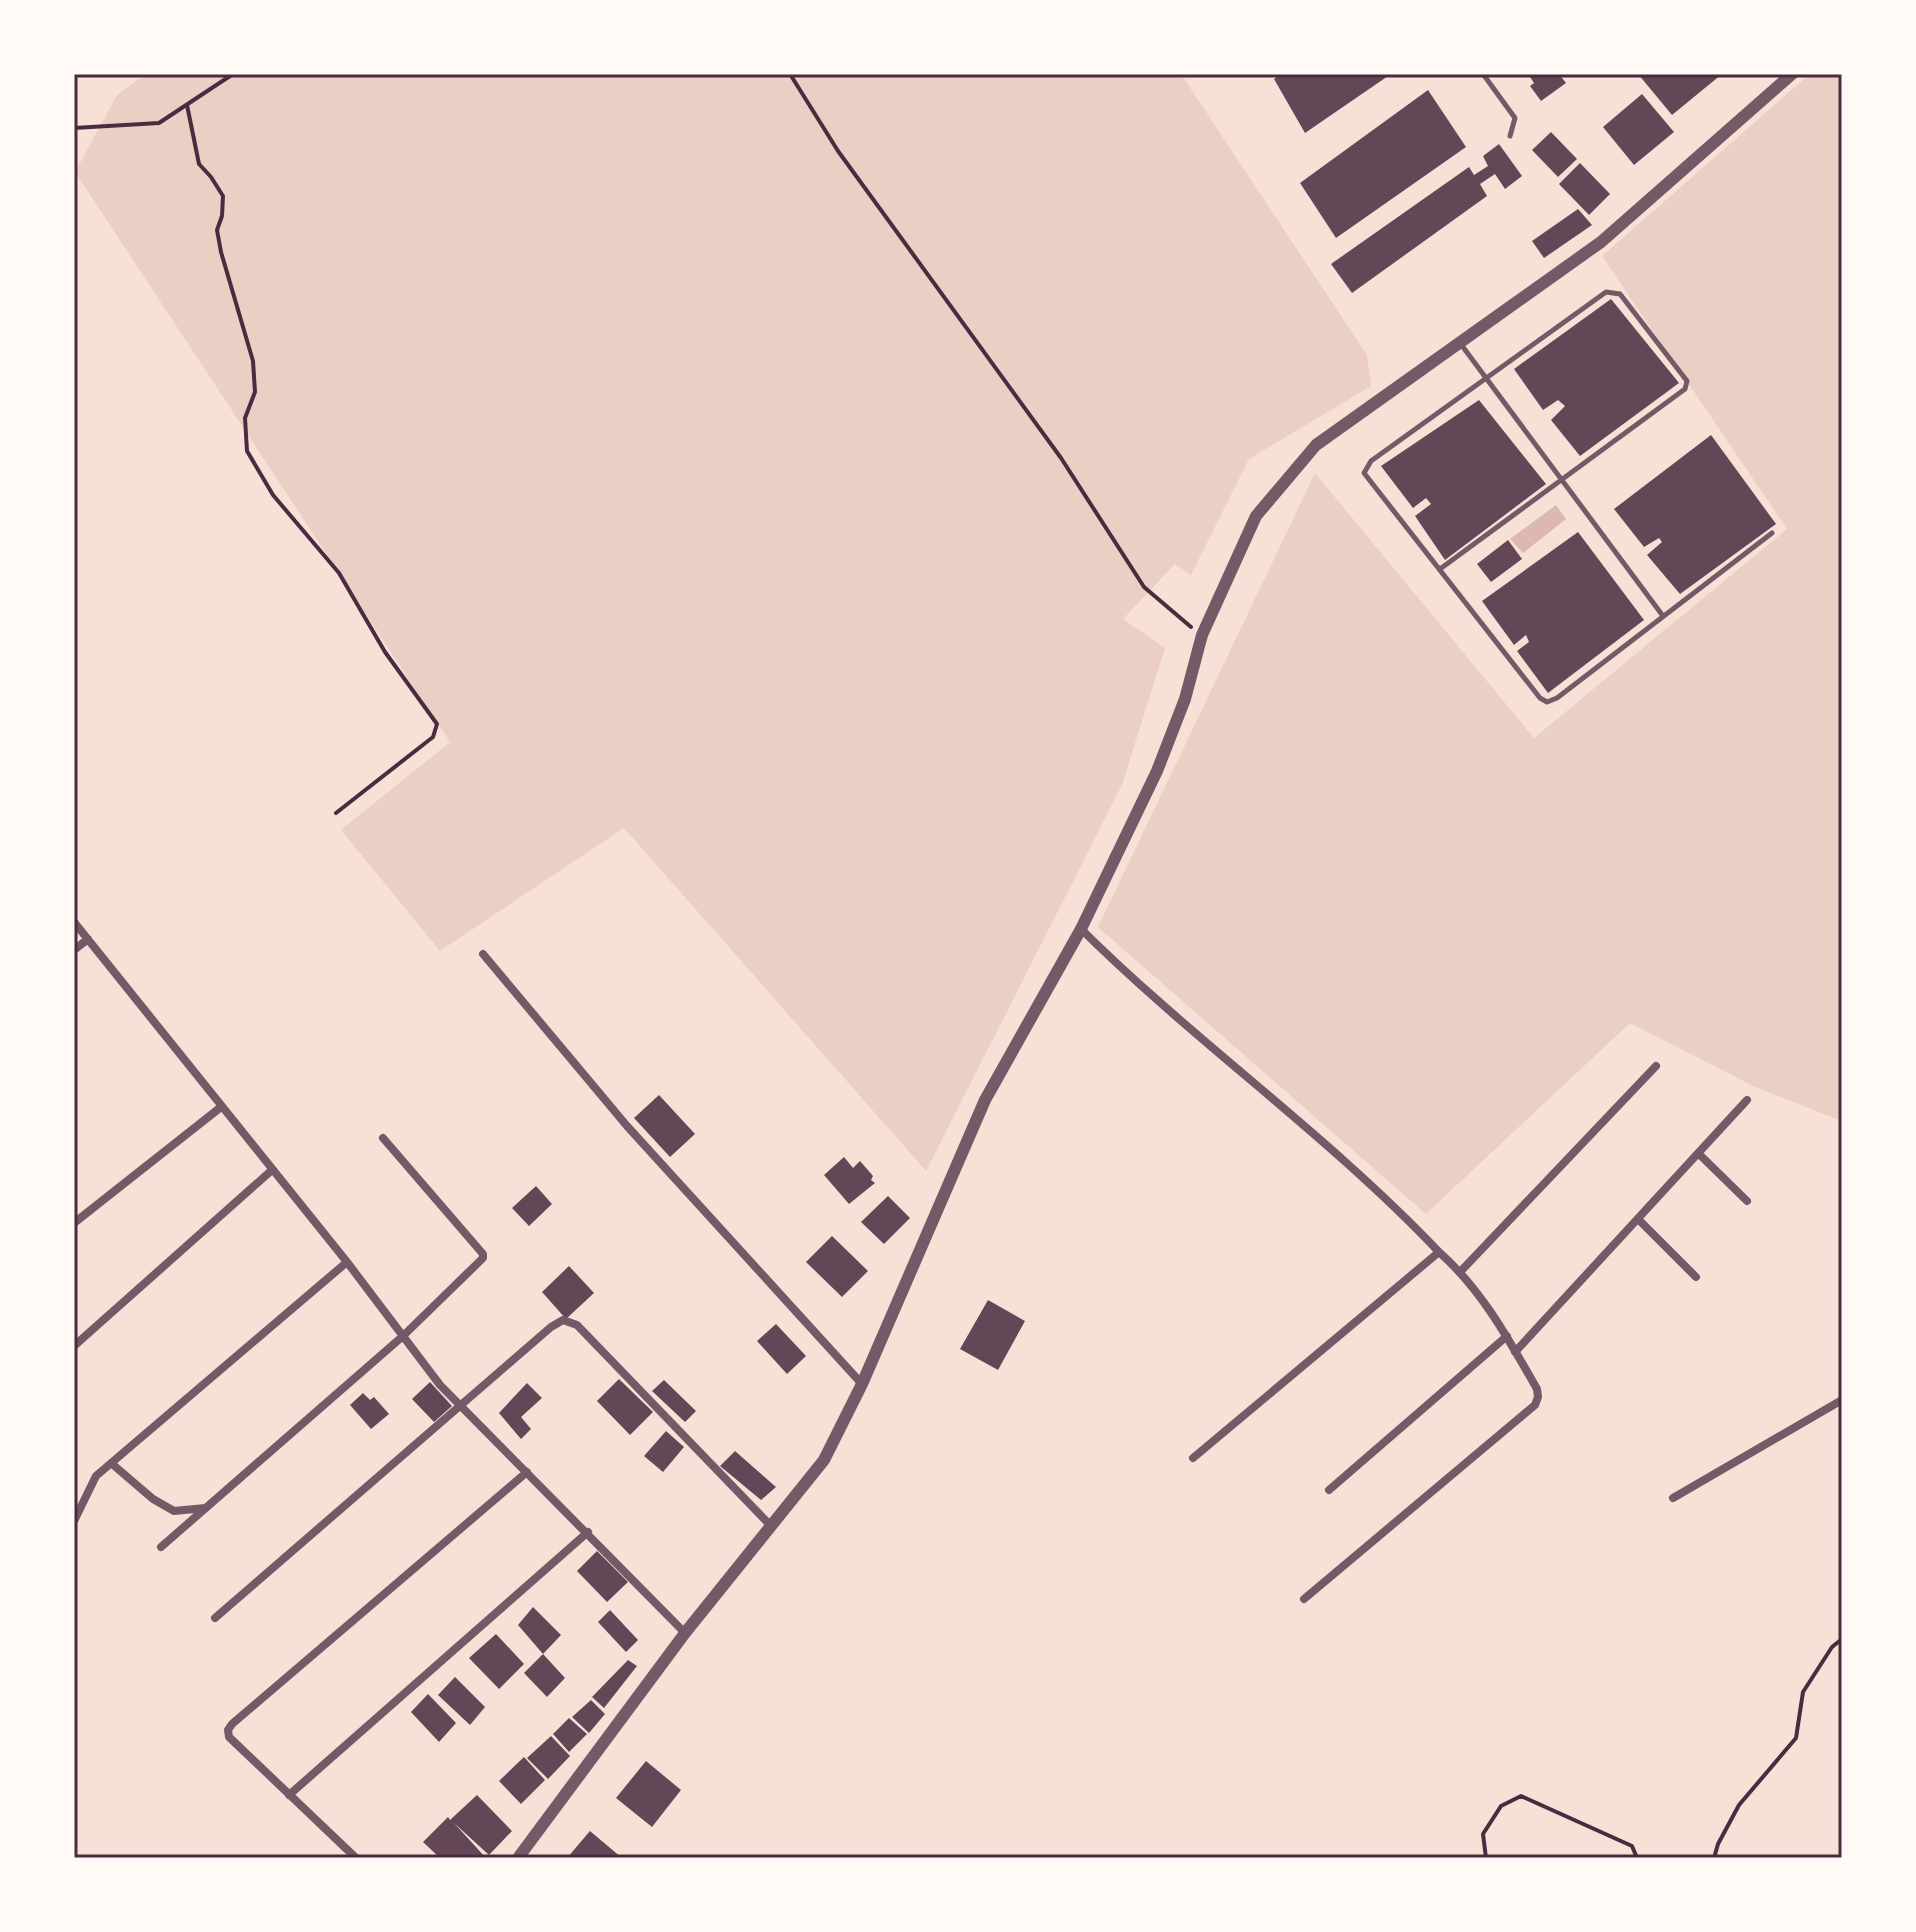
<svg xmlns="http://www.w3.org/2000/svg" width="1916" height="1932" font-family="'DejaVu Sans',sans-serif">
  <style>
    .green { fill: #ebcfc5 }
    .water { fill: #dcb8b0 }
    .building { fill: #644757 }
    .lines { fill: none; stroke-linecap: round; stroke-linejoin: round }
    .path { stroke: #4a2c40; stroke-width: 4 }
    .service { stroke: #755966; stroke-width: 5 }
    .minor { stroke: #755966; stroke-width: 8 }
    .tertiary { stroke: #755966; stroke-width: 12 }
    .neatline { fill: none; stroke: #4a2c40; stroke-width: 3 }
  </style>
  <rect width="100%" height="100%" fill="#f7e1d7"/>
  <path class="green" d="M 146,74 L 1181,74 L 1367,355 L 1371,386 L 1249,459 L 1191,575 L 1175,564 L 1123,619 L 1165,648 L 1122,785 L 926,1171 L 624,828 L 440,951 L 341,830 L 450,742 L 75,172 L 117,95 Z
    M 1810,74 L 1842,74 L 1842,1121 L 1755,1087 L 1630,1023 L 1426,1214 L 1098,927 L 1315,473 L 1534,738 L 1787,529 L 1602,256 Z"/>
  <path class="water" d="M 1556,505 L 1566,519 L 1523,553 L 1510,539 Z"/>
  <path class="building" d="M 1281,74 L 1391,74 L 1305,133 L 1274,79 Z
    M 1528,74 L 1559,74 L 1566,83 L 1541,101 L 1530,86 L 1534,83 Z
    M 1638,74 L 1722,74 L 1672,115 Z
    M 1428,90 L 1466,147 L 1336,238 L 1300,183 Z
    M 1642,94 L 1674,132 L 1634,165 L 1603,127 Z
    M 1551,132 L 1577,159 L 1558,177 L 1532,150 Z
    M 1499,144 L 1522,176 L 1505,189 L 1495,174 L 1480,184 L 1487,196 L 1352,293 L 1331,264 L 1469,167 L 1474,175 L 1488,166 L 1483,156 Z
    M 1580,163 L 1610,194 L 1589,215 L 1559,184 Z
    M 1578,209 L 1592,225 L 1544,258 L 1532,241 Z
    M 1611,299 L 1679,383 L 1580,456 L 1551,420 L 1565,406 L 1558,400 L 1543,410 L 1514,369 Z
    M 1479,400 L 1546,484 L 1445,560 L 1415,516 L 1431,504 L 1426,498 L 1413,508 L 1381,466 Z
    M 1711,435 L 1776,524 L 1680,594 L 1647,555 L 1662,542 L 1659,538 L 1644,547 L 1614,509 Z
    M 1578,532 L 1644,620 L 1548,693 L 1517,651 L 1529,642 L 1526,635 L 1514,645 L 1482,601 Z
    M 1508,540 L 1522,559 L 1491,582 L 1477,564 Z
    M 659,1095 L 695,1134 L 670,1157 L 634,1118 Z
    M 844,1157 L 853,1168 L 860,1161 L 873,1176 L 871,1180 L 875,1183 L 849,1204 L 824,1175 Z
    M 536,1186 L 552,1204 L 529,1226 L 512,1208 Z
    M 888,1196 L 910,1218 L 884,1244 L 861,1222 Z
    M 832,1236 L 868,1271 L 842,1297 L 806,1262 Z
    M 569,1266 L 594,1293 L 566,1319 L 542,1292 Z
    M 988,1300 L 1025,1321 L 998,1370 L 960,1349 Z
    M 776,1324 L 806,1356 L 787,1374 L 757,1341 Z
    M 619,1379 L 653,1412 L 630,1435 L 597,1401 Z
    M 664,1380 L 696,1411 L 685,1422 L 652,1391 Z
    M 430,1382 L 452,1406 L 434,1422 L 412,1399 Z
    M 527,1383 L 542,1398 L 521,1417 L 531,1429 L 521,1439 L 499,1413 Z
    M 363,1393 L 370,1400 L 374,1397 L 389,1414 L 371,1429 L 350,1405 Z
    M 666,1431 L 684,1447 L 663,1472 L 644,1456 Z
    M 735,1451 L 776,1487 L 761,1500 L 720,1466 Z
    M 597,1551 L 628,1582 L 607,1602 L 577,1571 Z
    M 533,1607 L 561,1635 L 543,1654 L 518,1625 Z
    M 610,1610 L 638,1640 L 626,1652 L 598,1622 Z
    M 496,1634 L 524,1664 L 499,1689 L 469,1658 Z
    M 543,1654 L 565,1678 L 547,1697 L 524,1673 Z
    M 628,1660 L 637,1666 L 604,1708 L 592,1697 Z
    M 455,1677 L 485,1707 L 470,1725 L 438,1695 Z
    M 428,1694 L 456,1723 L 439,1742 L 411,1712 Z
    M 591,1700 L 605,1714 L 589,1733 L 572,1717 Z
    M 569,1718 L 587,1734 L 569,1752 L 553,1734 Z
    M 551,1736 L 570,1756 L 548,1779 L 527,1758 Z
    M 524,1757 L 545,1780 L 521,1804 L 499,1781 Z
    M 646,1761 L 681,1790 L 652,1827 L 616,1798 Z
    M 477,1795 L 512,1831 L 489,1855 L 454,1823 L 486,1858 L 440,1858 L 423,1842 L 448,1817 L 450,1820 Z
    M 590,1831 L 622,1858 L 567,1858 Z"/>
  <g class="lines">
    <path class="path" d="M 790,74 L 838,151 L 1061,458 L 1144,587 L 1191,627
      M 187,105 L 199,164 L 211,177 L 223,196 L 222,216 L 217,230 L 221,252 L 253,361 L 255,392 L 245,418 L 247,451 L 273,495 L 339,573 L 385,652 L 437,724 L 433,737 L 336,813
      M 74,128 L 159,123 L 233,74
      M 1486,1858 L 1483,1834 L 1501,1806 L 1521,1796 L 1632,1846 L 1637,1858
      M 1714,1858 L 1718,1844 L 1739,1805 L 1796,1738 L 1803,1692 L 1832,1647 L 1842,1639"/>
    <path class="service" d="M 1483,74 L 1515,118 L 1510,136
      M 1460,343 L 1663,616
      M 1440,569 L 1685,389 L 1687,381 L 1620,294 L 1606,292 L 1371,461 L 1364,473 L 1540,698 L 1547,702 L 1557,698 L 1772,533"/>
    <path class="minor" d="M 74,922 L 347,1262 L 440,1385 L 685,1633
      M 1081,929 C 1195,1042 1328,1135 1439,1252 L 1193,1458
      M 74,950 L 88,939
      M 483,954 L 627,1126 L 862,1384
      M 1698,1153 L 1747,1201
      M 1638,1219 L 1696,1277
      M 74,1223 L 221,1107
      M 1461,1271 L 1656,1066
      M 74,1346 L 272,1170
      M 1515,1352 L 1747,1100
      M 111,1463 L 153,1499 L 174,1511 L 205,1508
      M 1329,1490 L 1507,1336
      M 1673,1498 L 1842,1400
      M 74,1521 L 96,1476 L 347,1262
      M 161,1547 L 403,1336 L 483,1258 L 483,1254 L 383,1138
      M 1304,1599 L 1535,1405 L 1538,1397 L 1537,1389 C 1509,1340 1482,1290 1439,1252
      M 215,1618 L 551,1327 L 563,1320 L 577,1325 L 771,1526
      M 289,1795 L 588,1532
      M 356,1858 L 229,1737 L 228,1730 L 232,1724 L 527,1472"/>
    <path class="tertiary" d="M 518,1858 L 685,1633 L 824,1460 L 862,1384 L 985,1100 L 1081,929 L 1157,771 L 1185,699 L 1202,635 L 1256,516 L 1316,445 L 1601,242 L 1792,74"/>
  </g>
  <rect width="1916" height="1932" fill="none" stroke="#fffaf5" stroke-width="152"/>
  <rect x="76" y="76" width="1764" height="1780" class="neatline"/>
</svg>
